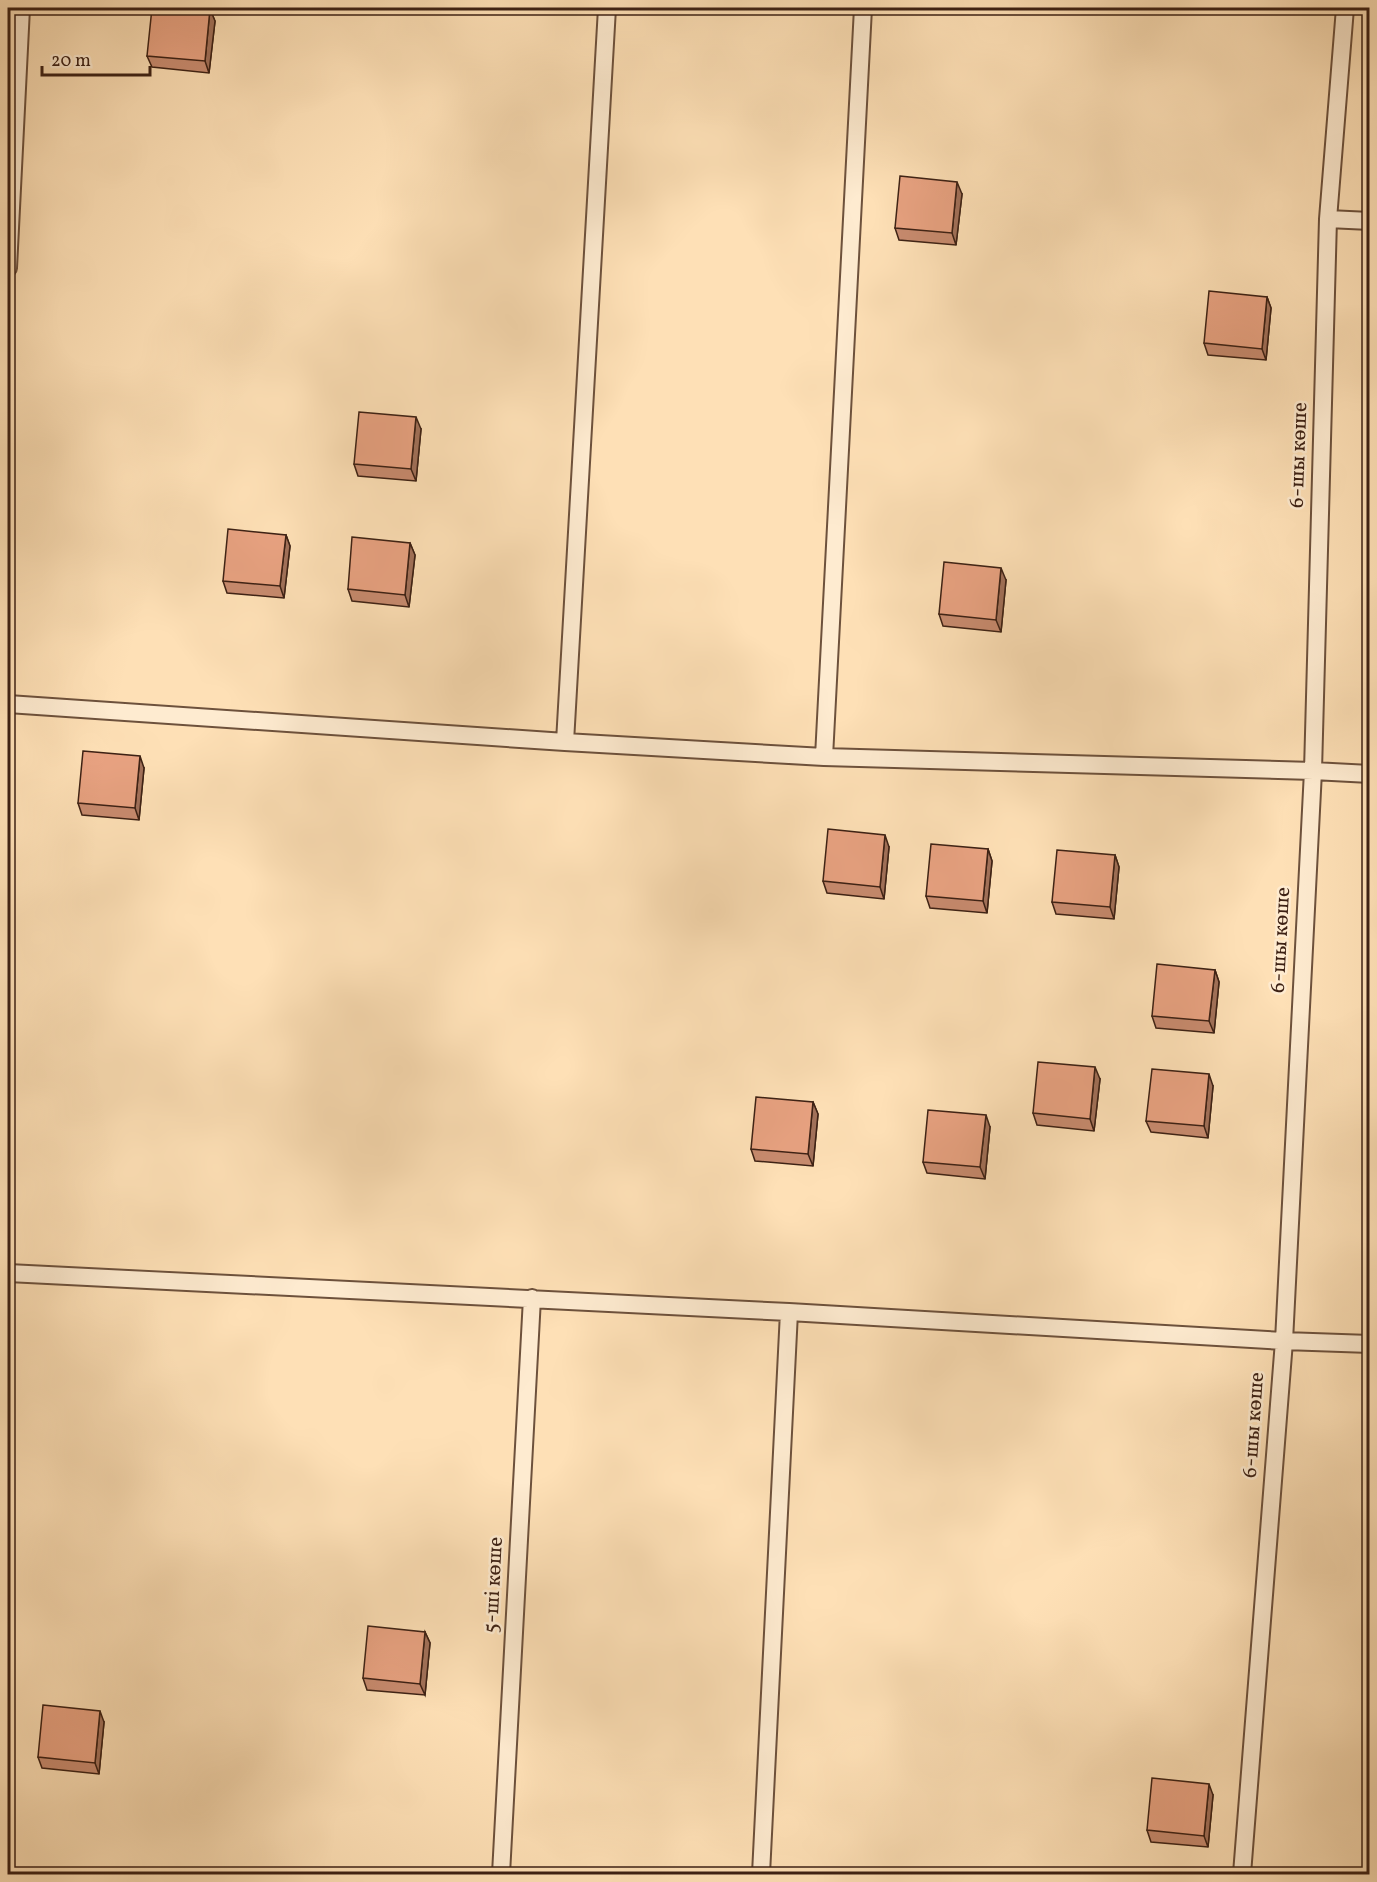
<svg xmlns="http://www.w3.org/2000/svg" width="1377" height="1882" font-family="Vollkorn,serif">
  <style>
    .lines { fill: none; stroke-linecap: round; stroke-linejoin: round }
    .service-casing { stroke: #6d513c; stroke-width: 20 }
    .service { stroke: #feebd0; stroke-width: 16 }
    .wall { fill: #c88b6f; stroke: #3d2114; stroke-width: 1.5 }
    .shaded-wall { fill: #a2715a; stroke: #3d2114; stroke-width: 1.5 }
    .building { fill: #e8a281; stroke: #3d2114; stroke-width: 1.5 }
    .labels { text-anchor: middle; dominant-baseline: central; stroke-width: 5; stroke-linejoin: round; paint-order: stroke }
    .street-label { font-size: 21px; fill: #3d2114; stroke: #feebd0 }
  </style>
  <rect width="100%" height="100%" fill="#fee0b6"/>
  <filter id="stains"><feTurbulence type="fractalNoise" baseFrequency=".00333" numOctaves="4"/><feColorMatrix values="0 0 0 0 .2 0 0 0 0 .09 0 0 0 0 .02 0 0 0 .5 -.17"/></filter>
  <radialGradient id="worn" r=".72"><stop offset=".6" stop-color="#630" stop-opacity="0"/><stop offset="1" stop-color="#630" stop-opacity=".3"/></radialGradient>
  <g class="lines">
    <g class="service-casing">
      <path id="service" d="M 1328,219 L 1370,221
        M 8,268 L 21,8
        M 8,704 L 565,742 L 824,757 L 1313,771 L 1370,774
        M 565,742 L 607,8
        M 824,757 L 863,8
        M 8,1273 L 789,1312 L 1284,1341 L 1370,1344
        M 501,1874 L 532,1298
        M 761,1874 L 789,1312
        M 1242,1874 L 1284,1341 L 1313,771 L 1328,219 L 1345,8"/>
    </g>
    <use href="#service" class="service"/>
  </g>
  <path class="wall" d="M 210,9 L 215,21 L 209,73 L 152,67 L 147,56 Z
    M 962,194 L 956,245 L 899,240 L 895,228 Z
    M 1267,297 L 1271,308 L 1266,360 L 1208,355 L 1204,343 Z
    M 421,429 L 416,481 L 358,476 L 354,464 Z
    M 286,535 L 290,546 L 284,598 L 227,593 L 223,581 Z
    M 410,543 L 415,555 L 409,607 L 352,601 L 348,589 Z
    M 1006,580 L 1001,632 L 943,626 L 939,614 Z
    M 144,768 L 139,820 L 82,815 L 78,803 Z
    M 889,847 L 884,899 L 827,893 L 823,881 Z
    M 988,849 L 992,861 L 987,913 L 930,908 L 926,896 Z
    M 1115,855 L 1119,867 L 1114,919 L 1056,914 L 1052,902 Z
    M 1215,970 L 1219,982 L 1214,1033 L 1156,1028 L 1152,1016 Z
    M 1100,1079 L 1094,1131 L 1037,1125 L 1033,1113 Z
    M 1213,1086 L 1208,1138 L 1151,1132 L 1146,1121 Z
    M 813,1102 L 818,1114 L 813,1166 L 755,1161 L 751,1149 Z
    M 990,1127 L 985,1179 L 927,1173 L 923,1162 Z
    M 425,1632 L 430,1643 L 425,1695 L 367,1690 L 363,1678 Z
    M 104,1722 L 99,1774 L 42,1768 L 38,1757 Z
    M 1213,1795 L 1208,1847 L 1151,1842 L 1147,1830 Z"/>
  <path class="shaded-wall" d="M 210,9 L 215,21 L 209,73 L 205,61 Z
    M 957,182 L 962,194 L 956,245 L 952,233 Z
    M 1267,297 L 1271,308 L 1266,360 L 1262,349 Z
    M 416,417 L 421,429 L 416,481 L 411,469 Z
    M 286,535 L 290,546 L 284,598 L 280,586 Z
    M 410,543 L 415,555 L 409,607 L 405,595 Z
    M 1001,568 L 1006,580 L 1001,632 L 996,620 Z
    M 140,756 L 144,768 L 139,820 L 135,808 Z
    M 885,835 L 889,847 L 884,899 L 880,887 Z
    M 988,849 L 992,861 L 987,913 L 983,901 Z
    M 1115,855 L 1119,867 L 1114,919 L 1110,907 Z
    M 1215,970 L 1219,982 L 1214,1033 L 1209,1021 Z
    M 1095,1067 L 1100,1079 L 1094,1131 L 1090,1119 Z
    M 1209,1074 L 1213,1086 L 1208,1138 L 1204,1126 Z
    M 813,1102 L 818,1114 L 813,1166 L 808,1154 Z
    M 986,1115 L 990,1127 L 985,1179 L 980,1167 Z
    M 425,1632 L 430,1643 L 425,1695 L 420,1684 Z
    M 100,1711 L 104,1722 L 99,1774 L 95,1763 Z
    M 1209,1784 L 1213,1795 L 1208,1847 L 1204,1836 Z"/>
  <path class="building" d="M 152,8 L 191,8 L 210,9 L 205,61 L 147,56 Z
    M 900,176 L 957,182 L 952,233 L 895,228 Z
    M 1209,291 L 1267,297 L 1262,349 L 1204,343 Z
    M 359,412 L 416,417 L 411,469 L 354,464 Z
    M 228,529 L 286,535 L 280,586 L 223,581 Z
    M 352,537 L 410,543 L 405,595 L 348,589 Z
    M 944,562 L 1001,568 L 996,620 L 939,614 Z
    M 83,751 L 140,756 L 135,808 L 78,803 Z
    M 828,829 L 885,835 L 880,887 L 823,881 Z
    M 931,844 L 988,849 L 983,901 L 926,896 Z
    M 1057,850 L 1115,855 L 1110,907 L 1052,902 Z
    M 1157,964 L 1215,970 L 1209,1021 L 1152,1016 Z
    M 1038,1062 L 1095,1067 L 1090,1119 L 1033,1113 Z
    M 1152,1069 L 1209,1074 L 1204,1126 L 1146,1121 Z
    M 756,1097 L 813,1102 L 808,1154 L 751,1149 Z
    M 928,1110 L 986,1115 L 980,1167 L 923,1162 Z
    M 368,1626 L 425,1632 L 420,1684 L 363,1678 Z
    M 43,1705 L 100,1711 L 95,1763 L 38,1757 Z
    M 1152,1778 L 1209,1784 L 1204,1836 L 1147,1830 Z"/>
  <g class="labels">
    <g class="street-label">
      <text transform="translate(1299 455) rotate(-88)">6-шы көше</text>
      <text transform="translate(1281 940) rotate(-87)">6-шы көше</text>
      <text transform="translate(1254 1425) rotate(-86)">6-шы көше</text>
      <text transform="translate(494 1585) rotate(-87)">5-ші көше</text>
    </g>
  </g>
  <rect width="1377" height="1882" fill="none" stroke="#fee0b6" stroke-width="30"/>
  <rect x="9" y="9" width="1359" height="1864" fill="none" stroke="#3d2114" stroke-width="3"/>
  <rect x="15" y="15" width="1347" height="1852" fill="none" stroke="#3d2114" stroke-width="1.5"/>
  <path d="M42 66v9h108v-9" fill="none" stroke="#3d2114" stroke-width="3"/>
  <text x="51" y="66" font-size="18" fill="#3d2114" stroke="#feebd0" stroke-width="4.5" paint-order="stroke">20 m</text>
  <rect width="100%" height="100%" filter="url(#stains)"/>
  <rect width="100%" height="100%" fill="url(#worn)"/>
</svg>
